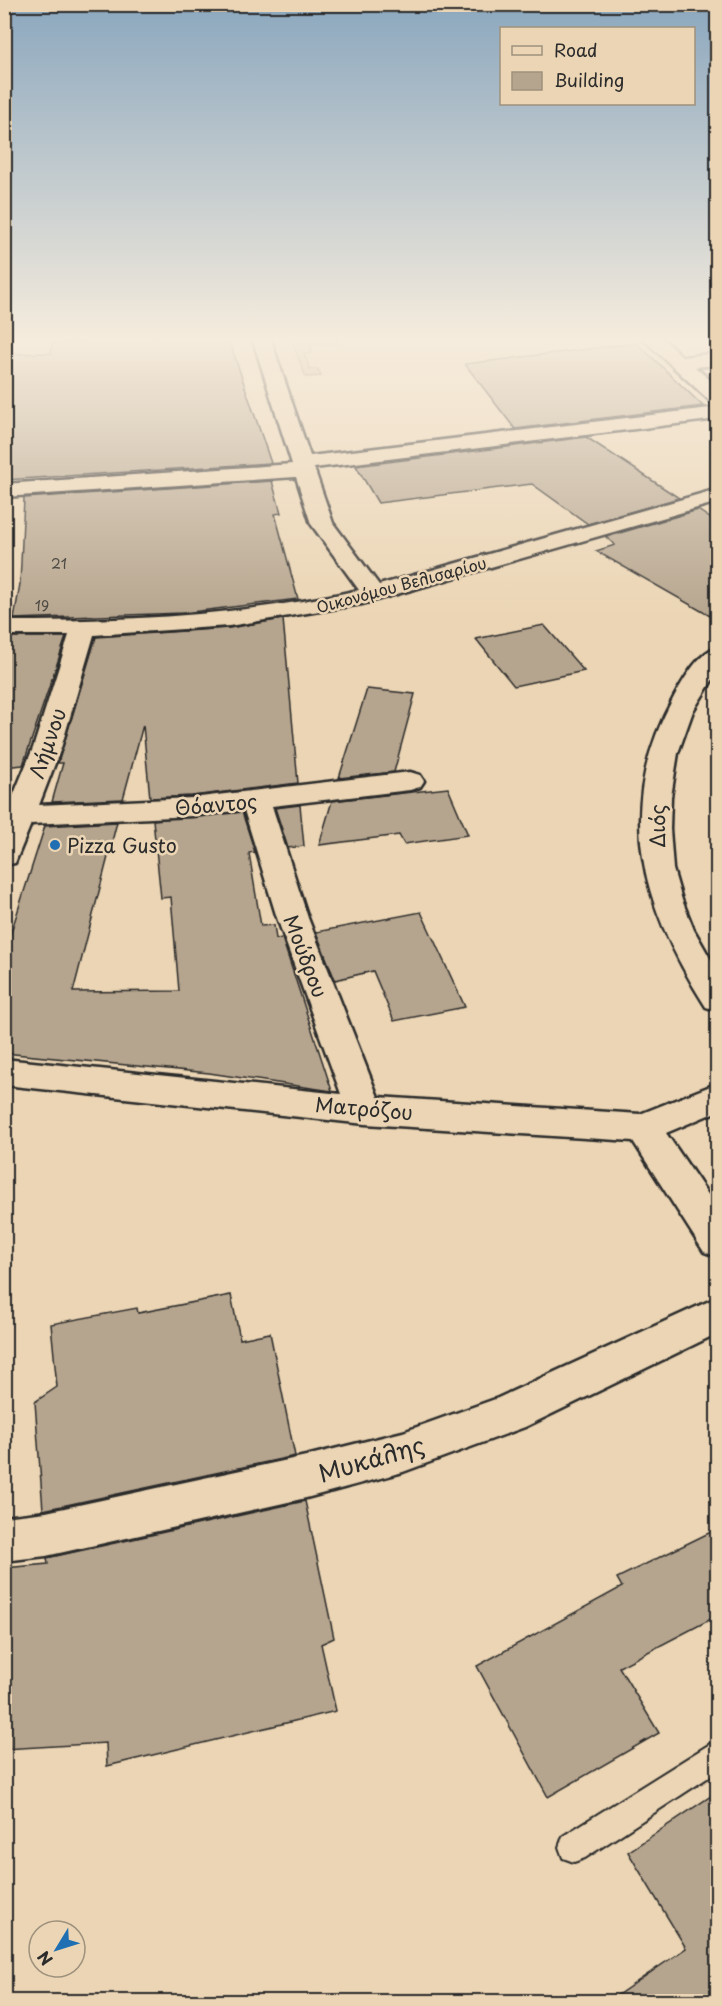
<svg xmlns="http://www.w3.org/2000/svg" width="722" height="2006" font-family="'Playpen Sans',sans-serif">
  <style>
    .green { fill: #ccb99e; stroke: #7c7264; stroke-width: 1.5 }
    .building { fill: #b6a58e; stroke: #2b2b2b; stroke-width: 1.5 }
    .lines { fill: none; stroke-linecap: round; stroke-linejoin: round }
    .service-casing { stroke: #2b2b2b; stroke-width: 4 }
    .minor-casing { stroke: #2b2b2b; stroke-width: 5 }
    .service { fill: #ebd5b4; fill-rule: evenodd }
    .minor { fill: #ebd5b4; fill-rule: evenodd }
    .poi-dot { fill: #1f6fb2; stroke: #ebd5b4; stroke-width: 2 }
    .labels { text-anchor: middle; dominant-baseline: central; stroke-width: 5; stroke-linejoin: round; paint-order: stroke }
    .far-number-label { font-size: 14px; fill: #4e4a44 }
    .far-street-label { font-size: 16px; fill: #2b2b2b; stroke: #ebd5b4 }
    .street-label { font-size: 20px; fill: #2b2b2b; stroke: #ebd5b4 }
    .poi-label { font-size: 20px; fill: #2b2b2b; stroke: #ebd5b4; text-anchor: start }
    .near-street-label { font-size: 24px; fill: #2b2b2b; stroke: #ebd5b4 }
  </style>
  <rect width="100%" height="100%" fill="#ebd5b4"/>
  <filter id="ink" filterUnits="userSpaceOnUse"><feTurbulence type="fractalNoise" baseFrequency=".0167" numOctaves="2"/><feDisplacementMap in="SourceGraphic" scale="12" xChannelSelector="R" yChannelSelector="G"/><feConvolveMatrix kernelMatrix="1 2 1 2 8 2 1 2 1" color-interpolation-filters="sRGB"/></filter>
  <g filter="url(#ink)">
    <path class="green" d="M 290,337 L 335,337 L 338,343 L 310,345 L 313,353 L 304,354 L 310,369 L 318,369 L 321,376 L 306,377 Z"/>
    <path class="building" d="M 87,337 L 228,337 L 271,463 L 4,480 L 4,354 L 51,353 L 52,343 L 82,342 Z
      M 637,343 L 703,406 L 515,429 L 465,364 Z
      M 586,437 L 679,498 L 588,524 L 532,484 L 378,503 L 356,466 Z
      M 272,481 L 281,513 L 275,514 L 298,599 L 183,613 L 14,619 L 20,584 L 24,498 Z
      M 698,510 L 717,523 L 717,620 L 596,551 L 615,545 L 606,537 Z
      M 283,619 L 298,783 L 192,796 L 150,798 L 143,725 L 123,799 L 52,802 L 63,763 L 58,763 L 96,637 L 229,628 Z
      M 544,625 L 584,671 L 514,686 L 476,639 Z
      M 4,637 L 66,637 L 23,765 L 4,767 Z
      M 367,689 L 415,694 L 394,772 L 339,778 Z
      M 448,788 L 468,835 L 404,844 L 399,835 L 319,845 L 332,801 Z
      M 300,805 L 304,846 L 288,848 L 275,808 Z
      M 242,812 L 255,852 L 249,853 L 261,926 L 274,925 L 276,939 L 282,938 L 332,1091 L 209,1073 L 4,1053 L 4,954 L 45,826 L 117,822 L 73,992 L 179,991 L 171,897 L 161,898 L 153,820 Z
      M 421,912 L 465,1007 L 394,1021 L 373,971 L 335,980 L 316,932 Z
      M 231,1295 L 240,1339 L 270,1333 L 295,1456 L 43,1510 L 35,1402 L 57,1387 L 51,1324 L 137,1308 L 138,1313 Z
      M 305,1501 L 334,1638 L 321,1644 L 336,1711 L 107,1766 L 106,1743 L 4,1749 L 4,1568 L 48,1564 L 47,1558 Z
      M 717,1529 L 717,1616 L 619,1667 L 659,1733 L 548,1797 L 477,1666 L 622,1587 L 617,1578 Z
      M 717,1792 L 717,2001 L 609,2001 L 686,1948 L 628,1852 Z"/>
    <g class="lines">
      <g class="service-casing">
        <path id="service" d="M 718,1739 L 718,1771 L 585,1858 L 574,1862 L 563,1858 L 559,1847 L 563,1836 Z"/>
      </g>
      <g class="minor-casing">
        <path id="minor" d="M 252,337 L 270,337 L 310,456 L 718,407 L 718,419 L 314,468 L 333,523 L 379,585 L 718,489 L 718,502 L 362,604 L 229,626 L 94,635 L 61,748 L 39,805 L 192,798 L 410,772 L 420,775 L 424,781 L 420,787 L 410,790 L 272,806 L 308,918 L 378,1097 L 640,1114 L 718,1083 L 718,1111 L 666,1133 L 718,1209 L 718,1257 L 704,1252 L 633,1141 L 365,1124 L 4,1085 L 4,1059 L 341,1094 L 277,918 L 244,810 L 192,816 L 31,824 L 15,863 L 4,865 L 4,818 L 33,748 L 69,635 L 4,635 L 4,621 C 124,621 243,616 359,590 L 311,524 L 296,477 L 4,497 L 4,484 L 292,464 Z
          M 641,337 L 661,337 L 683,357 L 718,353 L 718,365 L 695,367 L 718,387 L 718,404 L 711,402 Z
          M 718,647 L 718,671 L 693,711 L 678,753 L 671,797 L 670,829 L 673,869 L 682,900 L 694,930 L 718,972 L 718,1011 L 706,1007 C 642,906 612,809 674,697 C 683,681 699,651 718,647 Z
          M 718,1297 L 718,1333 L 525,1427 L 403,1472 L 306,1498 L 46,1556 L 4,1561 L 4,1517 L 46,1512 L 306,1456 L 403,1432 L 498,1398 Z"/>
      </g>
      <use href="#service" class="service"/>
      <use href="#minor" class="minor"/>
    </g>
  </g>
  <linearGradient id="sky" x2="0" y2="1"><stop stop-color="#8ba7be"/><stop offset="0.55" stop-color="#f6ecdd"/><stop offset="1" stop-color="#f6ecdd" stop-opacity="0"/></linearGradient>
  <rect width="722" height="618" fill="url(#sky)"/>
  <circle class="poi-dot" cx="55" cy="845" r="6"/>
  <g class="labels">
    <g class="far-number-label">
      <text x="59" y="563">21</text>
      <text x="42" y="605">19</text>
    </g>
    <g class="far-street-label">
      <text transform="translate(401 584) rotate(-15)">Οικονόμου Βελισαρίου</text>
    </g>
    <g class="street-label">
      <text transform="translate(47 743) rotate(-71)">Λήμνου</text>
      <text transform="translate(216 804) rotate(-5)">Θόαντος</text>
      <text transform="translate(657 826) rotate(-90)">Διός</text>
      <text transform="translate(306 956) rotate(69)">Μούδρου</text>
      <text transform="translate(364 1108) rotate(5)">Ματρόζου</text>
    </g>
    <g class="poi-label">
      <text x="67" y="845">Pizza Gusto</text>
    </g>
    <g class="near-street-label">
      <text transform="translate(371 1458) rotate(-16)">Μυκάλης</text>
    </g>
  </g>
  <rect width="722" height="2006" fill="none" stroke="#ebd5b4" stroke-width="24"/>
  <rect x="12" y="12" width="698" height="1982" fill="none" stroke="#2b2b2b" stroke-width="2" filter="url(#ink)"/>
  <rect x="500" y="27" width="195" height="78" fill="#ebd5b4" stroke="#9e917d" stroke-width="1.5"/>
  <rect x="512" y="46" width="30" height="9" fill="#ebd5b4" stroke="#9e917d" stroke-width="1.5"/>
  <text x="554" y="57" font-size="18" fill="#2b2b2b">Road</text>
  <rect x="512" y="72" width="30" height="18" fill="#b6a58e" stroke="#9e917d" stroke-width="1.5"/>
  <text x="554" y="87" font-size="18" fill="#2b2b2b">Building</text>
  <g transform="translate(57 1949) rotate(232)"><circle r="28" fill="#ebd5b4" stroke="#9e917d" stroke-width="1.5"/>
  <path d="M0-4.5L10 22L0 15L-10 22Z" fill="#1f6fb2"/>
  <text y="-9" font-size="16" font-weight="bold" text-anchor="middle" fill="#2b2b2b">N</text>
  </g>
</svg>
